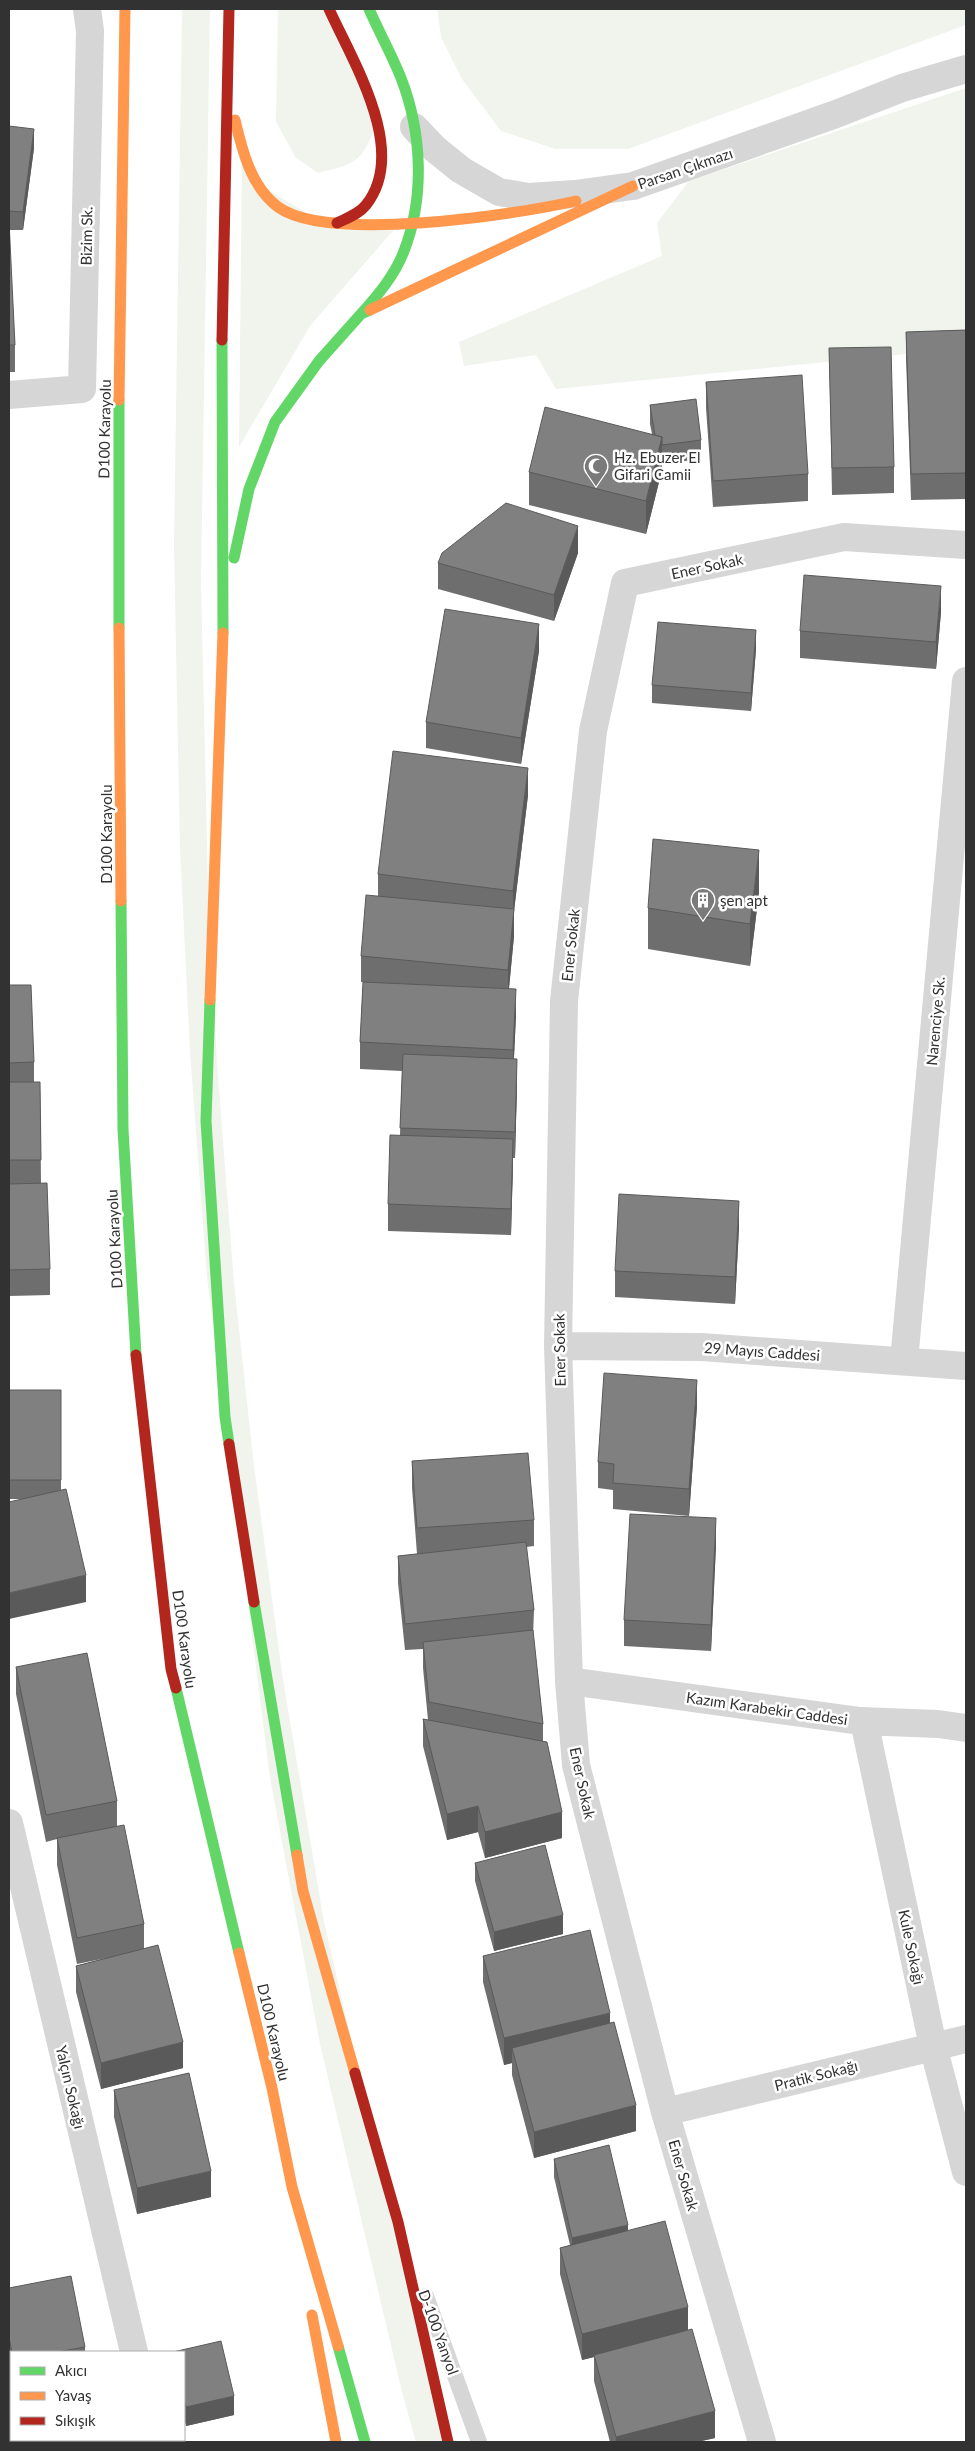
<svg xmlns="http://www.w3.org/2000/svg" width="975" height="2451" font-family="Lato,sans-serif">
  <style>
    .green { fill: #f0f4ed }
    .lines { fill: none; stroke-linecap: round; stroke-linejoin: round }
    .lane { stroke: #d6d6d6; stroke-width: 16 }
    .street { stroke: #d6d6d6; stroke-width: 28 }
    .fast { stroke: #63d668; stroke-width: 11 }
    .slow { stroke: #ff974d; stroke-width: 11 }
    .jam { stroke: #b3261e; stroke-width: 11 }
    .wall { fill: #6e6e6e }
    .shaded-wall { fill: #5a5a5a }
    .building { fill: #808080; stroke: #5a5a5a }
    .labels { text-anchor: middle; dominant-baseline: central; stroke-width: 5; stroke-linejoin: round; paint-order: stroke }
    .street-label { font-size: 15px; fill: #323232; stroke: #fff }
    .poi-label { font-size: 15px; fill: #323232; stroke: #fff; text-anchor: start }
  </style>
  <rect width="100%" height="100%" fill="#fff"/>
  <path class="green" d="M 182,9 L 210,9 L 201,581 L 208,887 L 217,1063 L 234,1283 L 254,1466 L 283,1680 L 324,1922 L 444,2442 L 416,2442 L 402,2392 L 320,2044 L 270,1778 L 207,1277 L 190,1052 L 180,848 L 174,546 Z
    M 278,9 L 331,9 L 377,122 C 363,161 357,164 318,173 L 296,158 L 276,122 Z
    M 437,9 L 966,9 L 966,25 L 628,149 L 555,149 L 501,131 L 462,79 L 441,37 Z
    M 966,88 L 966,348 L 556,389 L 536,355 L 464,366 L 459,342 L 662,256 L 657,223 L 689,181 Z
    M 242,158 L 260,185 L 325,224 L 404,218 L 310,326 L 239,447 Z"/>
  <g class="lines">
    <path class="lane" d="M 426,2296 L 479,2442"/>
    <path class="street" d="M 414,127 L 435,149 L 461,170 L 499,192 L 528,197 L 575,194 L 633,186 L 836,114 L 902,88 L 966,69
      M 9,395 L 82,389 L 90,31 L 87,9
      M 558,1346 L 701,1347 L 966,1366
      M 904,1361 L 966,681
      M 569,1681 L 860,1721 L 938,1724 L 966,1728
      M 864,1721 L 933,2046 L 966,2172
      M 9,1823 L 134,2352
      M 665,2112 L 966,2039
      M 155,2440 L 155,2442
      M 762,2442 L 665,2112 L 576,1765 L 569,1681 L 558,1346 L 564,1001 L 593,731 L 625,583 L 844,537 L 966,545"/>
    <path class="fast" d="M 361,314 C 378,295 395,275 404,251 C 425,197 422,132 401,78 C 392,55 379,32 369,9
      M 222,340 L 223,633
      M 234,558 L 249,489 L 275,422 L 319,361 L 361,314 L 370,310
      M 119,628 L 119,400
      M 121,901 L 123,1129 L 136,1355
      M 210,1000 L 206,1121 L 225,1417 L 229,1444
      M 254,1602 L 297,1855
      M 176,1688 L 239,1953
      M 338,2346 L 365,2442"/>
    <path class="slow" d="M 235,120 C 242,150 251,187 278,207 C 328,243 514,215 576,201
      M 370,310 L 633,186
      M 119,400 L 125,9
      M 119,628 L 121,901
      M 210,1000 L 223,633
      M 297,1855 L 303,1891 L 355,2073
      M 239,1953 L 272,2088 L 292,2187 L 338,2346
      M 312,2315 L 336,2442"/>
    <path class="jam" d="M 329,9 C 353,62 409,151 366,205 C 359,214 347,218 337,223
      M 222,340 L 229,9
      M 136,1355 L 171,1669 L 176,1688
      M 229,1444 L 254,1602
      M 355,2073 L 398,2222 L 448,2442"/>
  </g>
  <path class="wall" d="M 9,126 L 34,148 L 23,230 L 9,230 L 15,345 L 15,372 L 9,372 Z
    M 966,330 L 966,499 L 911,500 L 906,358 L 906,332 Z
    M 829,348 L 894,467 L 894,493 L 832,495 Z
    M 706,382 L 808,474 L 808,501 L 713,507 L 706,408 Z
    M 650,405 L 701,440 L 701,459 L 662,464 L 662,470 L 646,534 L 529,505 L 529,472 L 652,434 L 650,424 Z
    M 578,553 L 554,621 L 438,589 L 438,563 Z
    M 941,612 L 936,669 L 800,658 L 800,631 Z
    M 756,649 L 751,711 L 652,703 L 652,685 Z
    M 539,651 L 521,764 L 426,748 L 426,722 Z
    M 528,795 L 514,911 L 514,936 L 509,989 L 516,1015 L 514,1058 L 517,1085 L 515,1158 L 513,1158 L 511,1235 L 388,1231 L 388,1204 L 400,1135 L 402,1071 L 360,1069 L 360,1042 L 363,982 L 361,982 L 361,956 L 378,896 L 378,874 Z
    M 759,892 L 750,966 L 648,949 L 648,908 Z
    M 9,985 L 34,1062 L 34,1082 L 40,1082 L 41,1183 L 50,1269 L 50,1295 L 9,1296 Z
    M 739,1227 L 735,1304 L 615,1297 L 615,1271 Z
    M 9,1390 L 61,1390 L 61,1490 L 86,1602 L 23,1499 L 9,1499 Z
    M 697,1406 L 689,1516 L 613,1509 L 613,1490 L 598,1488 L 598,1462 Z
    M 412,1461 L 534,1520 L 534,1546 L 526,1547 L 534,1610 L 533,1637 L 543,1724 L 543,1741 L 562,1838 L 485,1858 L 478,1832 L 447,1840 L 423,1746 L 423,1719 L 428,1720 L 423,1668 L 423,1649 L 405,1650 L 398,1583 L 398,1556 L 417,1554 L 412,1488 Z
    M 716,1545 L 711,1651 L 624,1646 L 624,1620 Z
    M 16,1667 L 117,1801 L 117,1826 L 144,1924 L 144,1949 L 183,2068 L 101,2089 L 76,1992 L 76,1966 L 107,1958 L 77,1964 L 57,1865 L 57,1839 L 46,1842 L 16,1694 Z
    M 475,1863 L 563,1934 L 494,1951 L 475,1881 Z
    M 483,1956 L 610,2023 L 636,2131 L 534,2158 L 512,2075 L 512,2063 L 504,2065 L 483,1982 Z
    M 114,2090 L 211,2197 L 137,2214 L 114,2117 Z
    M 554,2159 L 628,2231 L 688,2330 L 715,2438 L 697,2442 L 610,2442 L 594,2381 L 594,2357 L 582,2360 L 560,2274 L 560,2248 L 570,2245 L 554,2177 Z
    M 9,2288 L 85,2347 L 85,2352 L 11,2352 L 11,2369 L 9,2356 Z
    M 184,2352 L 234,2415 L 186,2426 L 184,2418 Z"/>
  <path class="shaded-wall" d="M 34,129 L 34,148 L 23,230 L 23,212 Z
    M 662,437 L 662,470 L 646,534 L 646,501 Z
    M 578,526 L 578,553 L 554,621 L 554,595 Z
    M 941,586 L 941,612 L 936,669 L 936,642 Z
    M 539,624 L 539,651 L 521,764 L 521,738 Z
    M 756,630 L 756,649 L 751,711 L 751,693 Z
    M 528,768 L 528,795 L 514,911 L 514,936 L 508,997 L 508,970 L 513,917 L 513,891 Z
    M 759,850 L 759,892 L 750,966 L 750,924 Z
    M 516,989 L 516,1015 L 513,1076 L 513,1050 Z
    M 517,1059 L 517,1085 L 515,1158 L 515,1132 Z
    M 513,1139 L 513,1166 L 511,1235 L 511,1209 Z
    M 739,1201 L 739,1227 L 735,1304 L 735,1277 Z
    M 697,1380 L 697,1406 L 689,1516 L 689,1489 Z
    M 716,1518 L 716,1545 L 711,1651 L 711,1625 Z
    M 86,1575 L 86,1602 L 9,1619 L 9,1593 Z
    M 478,1806 L 478,1832 L 447,1840 L 447,1814 Z
    M 562,1812 L 562,1838 L 485,1858 L 485,1832 Z
    M 563,1915 L 563,1934 L 494,1951 L 494,1932 Z
    M 610,2013 L 610,2039 L 512,2048 L 512,2063 L 504,2065 L 504,2038 Z
    M 183,2042 L 183,2068 L 101,2089 L 101,2063 Z
    M 636,2105 L 636,2131 L 534,2158 L 534,2132 Z
    M 211,2171 L 211,2197 L 137,2214 L 137,2188 Z
    M 628,2225 L 628,2244 L 572,2257 L 572,2238 Z
    M 688,2307 L 688,2333 L 594,2355 L 594,2357 L 582,2360 L 582,2334 Z
    M 234,2396 L 234,2415 L 186,2426 L 186,2407 Z
    M 715,2411 L 715,2438 L 697,2442 L 616,2442 L 616,2437 Z"/>
  <path class="building" d="M 9,126 L 34,129 L 23,212 L 9,211 Z
    M 9,221 L 15,345 L 9,345 Z
    M 966,330 L 966,473 L 911,474 L 906,332 Z
    M 891,347 L 894,467 L 832,468 L 829,348 Z
    M 802,375 L 808,474 L 713,481 L 706,382 Z
    M 696,399 L 701,440 L 662,445 L 662,437 L 655,435 L 650,405 Z
    M 545,407 L 662,437 L 646,501 L 529,472 Z
    M 506,503 L 578,526 L 554,595 L 438,563 L 442,553 Z
    M 804,575 L 941,586 L 936,642 L 800,631 Z
    M 445,609 L 539,624 L 521,738 L 426,722 Z
    M 658,622 L 756,630 L 751,693 L 652,685 Z
    M 393,751 L 528,768 L 513,891 L 378,874 Z
    M 653,839 L 759,850 L 750,924 L 648,908 Z
    M 366,895 L 514,909 L 508,970 L 361,956 Z
    M 363,982 L 516,989 L 513,1050 L 360,1042 Z
    M 9,985 L 31,985 L 34,1062 L 9,1063 Z
    M 403,1054 L 517,1059 L 515,1132 L 400,1128 Z
    M 9,1082 L 40,1082 L 41,1160 L 9,1160 Z
    M 390,1135 L 513,1139 L 511,1209 L 388,1204 Z
    M 47,1183 L 50,1269 L 9,1270 L 9,1184 Z
    M 619,1194 L 739,1201 L 735,1277 L 615,1271 Z
    M 604,1373 L 697,1380 L 689,1489 L 613,1483 L 614,1464 L 598,1462 Z
    M 9,1390 L 61,1390 L 61,1480 L 9,1480 Z
    M 528,1453 L 534,1520 L 417,1528 L 412,1461 Z
    M 66,1489 L 86,1575 L 9,1593 L 9,1502 Z
    M 630,1514 L 716,1518 L 711,1625 L 624,1620 Z
    M 526,1542 L 534,1610 L 405,1624 L 398,1556 Z
    M 533,1630 L 543,1724 L 429,1702 L 423,1642 Z
    M 87,1653 L 117,1801 L 46,1815 L 16,1667 Z
    M 423,1719 L 547,1742 L 562,1812 L 485,1832 L 478,1806 L 447,1814 Z
    M 124,1825 L 144,1924 L 77,1938 L 57,1838 Z
    M 545,1845 L 563,1915 L 494,1932 L 475,1863 Z
    M 590,1930 L 610,2013 L 504,2038 L 483,1956 Z
    M 158,1945 L 183,2042 L 101,2063 L 76,1966 Z
    M 614,2022 L 636,2105 L 534,2132 L 512,2048 Z
    M 189,2073 L 211,2171 L 137,2188 L 114,2090 Z
    M 609,2145 L 628,2225 L 572,2238 L 554,2159 Z
    M 665,2221 L 688,2307 L 582,2334 L 560,2248 Z
    M 71,2276 L 85,2347 L 57,2352 L 12,2352 L 9,2338 L 9,2288 Z
    M 692,2329 L 715,2411 L 616,2437 L 594,2355 Z
    M 221,2341 L 234,2396 L 186,2407 L 184,2399 L 184,2352 L 173,2352 Z"/>
  <defs>
    <g id="mosque-pin" transform="scale(1.25)"><path d="M0 17L-7.5 6A9.5 9.5 0 1 1 7.5 6Z" fill="#7a7a7a" stroke="#fff"/><path d="M3.5-4.9A6 6 0 1 0 3.5 4.9A5 5 0 1 1 3.5-4.9Z" fill="#fff"/></g>
    <g id="building-pin" transform="scale(1.25)"><path d="M0 17L-7.5 6A9.5 9.5 0 1 1 7.5 6Z" fill="#7a7a7a" stroke="#fff"/><path d="M-4-6H4V6H1V3H-1V6H-4ZM-2.5-4.3h1.7v1.8h-1.7ZM.8-4.3h1.7v1.8H.8ZM-2.5-1h1.7V.8h-1.7ZM.8-1h1.7V.8H.8Z" fill="#fff"/></g>
  </defs>
  <g fill-rule="evenodd">
    <use href="#mosque-pin" x="596" y="466"/>
    <use href="#building-pin" x="703" y="900"/>
  </g>
  <g class="labels">
    <g class="street-label">
      <text transform="translate(685 168) rotate(-19)">Parsan Çıkmazı</text>
      <text transform="translate(86 236) rotate(-89)">Bizim Sk.</text>
      <text transform="translate(104 429) rotate(-89)">D100 Karayolu</text>
      <text transform="translate(707 566) rotate(-12)">Ener Sokak</text>
      <text transform="translate(106 834) rotate(-90)">D100 Karayolu</text>
      <text transform="translate(570 945) rotate(-84)">Ener Sokak</text>
      <text transform="translate(935 1021) rotate(-85)">Narenciye Sk.</text>
      <text transform="translate(114 1239) rotate(-93)">D100 Karayolu</text>
      <text transform="translate(559 1350) rotate(-91)">Ener Sokak</text>
      <text transform="translate(762 1351) rotate(4)">29 Mayıs Caddesi</text>
      <text transform="translate(185 1639) rotate(82)">D100 Karayolu</text>
      <text transform="translate(767 1708) rotate(8)">Kazım Karabekir Caddesi</text>
      <text transform="translate(583 1783) rotate(78)">Ener Sokak</text>
      <text transform="translate(912 1947) rotate(78)">Kule Sokağı</text>
      <text transform="translate(274 2032) rotate(77)">D100 Karayolu</text>
      <text transform="translate(816 2075) rotate(-14)">Pratik Sokağı</text>
      <text transform="translate(71 2087) rotate(77)">Yalçın Sokağı</text>
      <text transform="translate(684 2175) rotate(74)">Ener Sokak</text>
      <text transform="translate(439 2332) rotate(70)">D-100 Yanyol</text>
    </g>
    <g class="poi-label">
      <text x="614" y="457">Hz. Ebuzer El<tspan x="614" dy="17">Gifari Camii</tspan></text>
      <text x="720" y="900">şen apt</text>
    </g>
  </g>
  <rect width="975" height="2451" fill="none" stroke="#323232" stroke-width="20"/>
  <rect x="10" y="2351" width="175" height="90" fill="#ffffff" stroke="#adadad"/>
  <rect x="20" y="2367" width="25" height="8" fill="#63d668" stroke="#adadad"/>
  <text x="55" y="2376" font-size="15" fill="#323232">Akıcı</text>
  <rect x="20" y="2392" width="25" height="8" fill="#ff974d" stroke="#adadad"/>
  <text x="55" y="2401" font-size="15" fill="#323232">Yavaş</text>
  <rect x="20" y="2417" width="25" height="8" fill="#b3261e" stroke="#adadad"/>
  <text x="55" y="2426" font-size="15" fill="#323232">Sıkışık</text>
</svg>
